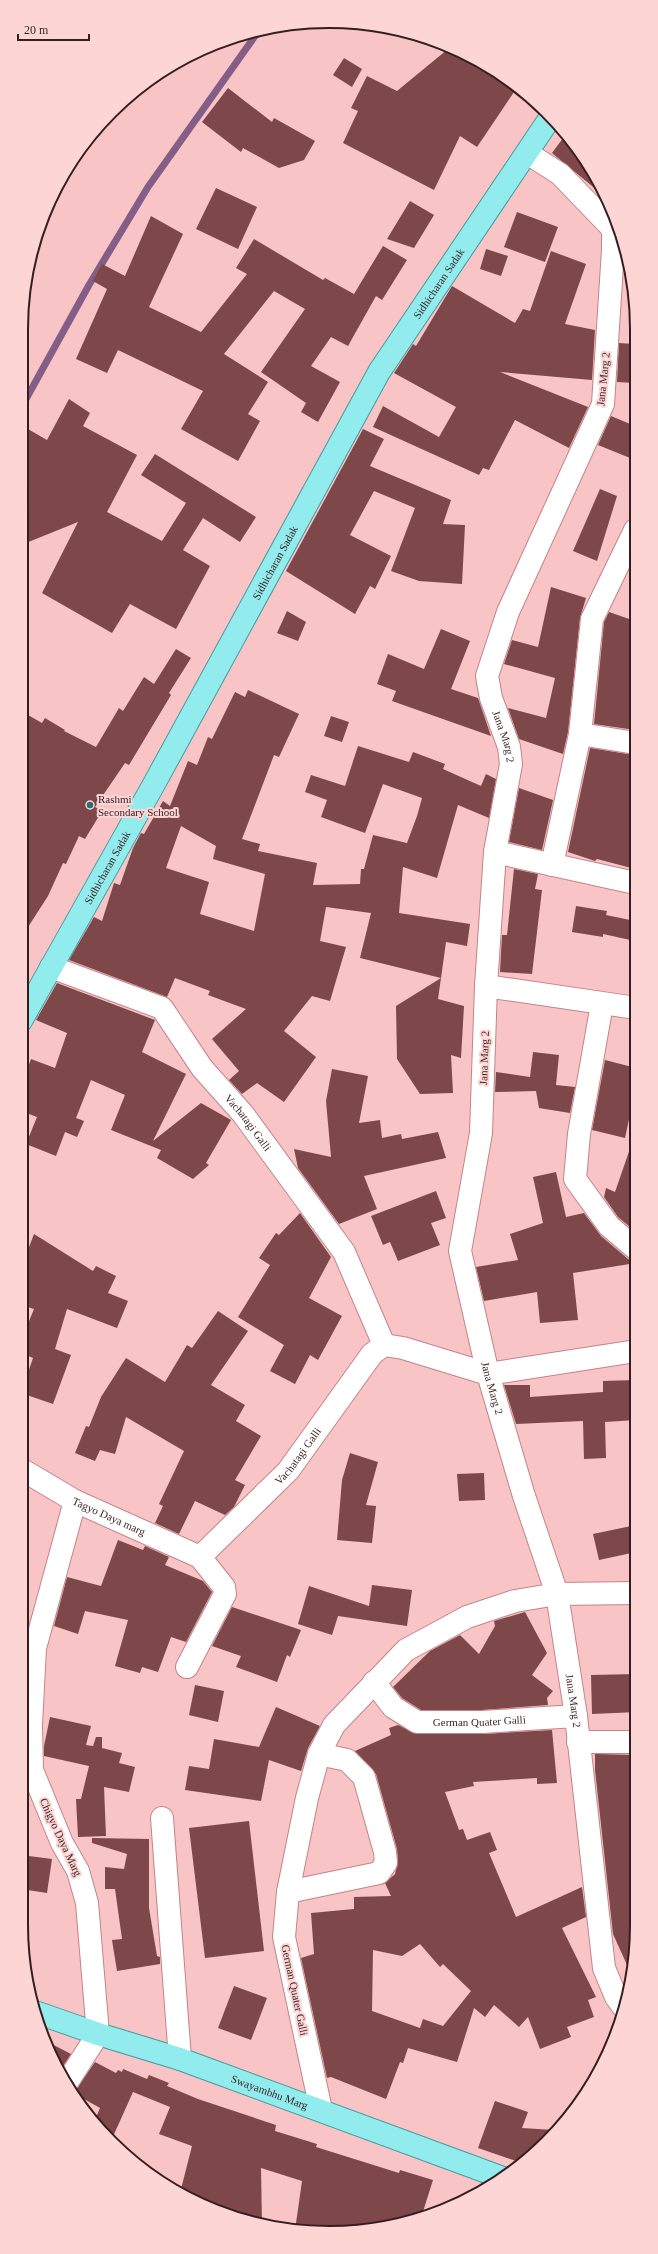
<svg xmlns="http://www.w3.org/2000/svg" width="658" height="2254" font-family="'Times New Roman',serif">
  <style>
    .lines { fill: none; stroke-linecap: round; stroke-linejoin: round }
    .stream { stroke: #845e87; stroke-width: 7 }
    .building { fill: #7e4749; fill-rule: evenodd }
    .minor-casing { stroke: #c28587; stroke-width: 24 }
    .major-casing { stroke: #429b9e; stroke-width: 24 }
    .minor { stroke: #fff; stroke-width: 22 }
    .major { stroke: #92ecee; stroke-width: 22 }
    .poi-dot { fill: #257072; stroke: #fdd5d5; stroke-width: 1.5 }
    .labels { text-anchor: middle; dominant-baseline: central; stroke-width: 4; stroke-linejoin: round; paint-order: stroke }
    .street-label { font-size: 11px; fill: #361e1f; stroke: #fdd5d5 }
    .poi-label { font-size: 11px; fill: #361e1f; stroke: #fdd5d5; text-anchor: start }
    .rim { fill: none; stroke: #361e1f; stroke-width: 2 }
  </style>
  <rect width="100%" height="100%" fill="#f9c4c5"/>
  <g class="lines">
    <path class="stream" d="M 21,408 L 89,285 L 148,187 L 255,36 L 268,27"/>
  </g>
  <path class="building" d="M 448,49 L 483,62 L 516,89 L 477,147 L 460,136 L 434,190 L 343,143 L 358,111 L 351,108 L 367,76 L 397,91 Z
    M 344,58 L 362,69 L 352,87 L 333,75 Z
    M 228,88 L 272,122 L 274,118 L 315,141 L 304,160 L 279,168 L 243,148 L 241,152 L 202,122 Z
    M 566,134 L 602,188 L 598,191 L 552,153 Z
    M 216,188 L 257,207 L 238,249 L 196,229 Z
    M 410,201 L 434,215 L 414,248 L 387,239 Z
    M 517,212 L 558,227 L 545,262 L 504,247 Z
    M 151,216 L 183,234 L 149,307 L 201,332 L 247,274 L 236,268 L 254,239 L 323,280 L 325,278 L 354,294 L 383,246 L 407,260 L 382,300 L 376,296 L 348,346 L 331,337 L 311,366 L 340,382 L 318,422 L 301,412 L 306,403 L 261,372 L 305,309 L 274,291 L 224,354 L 268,382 L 248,414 L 260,421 L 238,461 L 181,429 L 203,391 L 118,350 L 107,373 L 76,359 L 107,289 L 93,281 L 102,264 L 125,276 Z
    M 486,249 L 508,256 L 501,276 L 480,269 Z
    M 551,251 L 586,264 L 565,324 L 595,330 L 592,380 L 500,372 L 588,407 L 569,448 L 515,420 L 489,470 L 483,468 L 479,475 L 373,427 L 383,406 L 439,437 L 456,407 L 394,373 L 398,367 L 413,344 L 416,346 L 452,286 L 515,323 L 523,309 L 530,311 Z
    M 619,343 L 634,344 L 635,383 L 617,382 Z
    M 69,399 L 90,413 L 83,426 L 137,455 L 107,512 L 162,541 L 186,503 L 141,475 L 155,454 L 256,517 L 240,542 L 203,518 L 183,550 L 210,566 L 176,629 L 130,604 L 112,633 L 42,593 L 78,522 L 21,545 L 21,425 L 47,440 Z
    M 611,416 L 635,426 L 635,460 L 598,445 Z
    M 363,429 L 384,439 L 370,466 L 451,500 L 443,524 L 465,525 L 462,584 L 419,581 L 391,571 L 415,508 L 374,491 L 350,535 L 391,556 L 375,589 L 370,586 L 355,614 L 286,571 Z
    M 600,489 L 617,496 L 597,561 L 573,551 Z
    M 551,587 L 586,598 L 580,618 L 568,732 L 563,754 L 519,739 L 508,708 L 546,718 L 555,678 L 504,664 L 512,640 L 538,647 Z
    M 287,611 L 306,622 L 298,641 L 277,633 Z
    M 609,612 L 635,621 L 635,730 L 594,724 L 604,622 Z
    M 441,629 L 470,641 L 451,689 L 478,698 L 491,736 L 392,701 L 396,691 L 377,684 L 388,654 L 424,669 Z
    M 176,649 L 191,658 L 169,693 L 171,695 L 129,765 L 125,763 L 95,807 L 102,811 L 85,839 L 79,836 L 66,864 L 63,863 L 48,896 L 21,938 L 21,711 L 42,723 L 45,718 L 65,730 L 64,731 L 96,747 L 119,708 L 123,711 L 144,677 L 154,684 Z
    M 248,690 L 299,714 L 279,757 L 274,755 L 242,839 L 260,844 L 258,851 L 317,863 L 313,885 L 360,884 L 361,869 L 364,869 L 373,835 L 407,843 L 417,816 L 422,798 L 383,784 L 365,833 L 321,817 L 327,800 L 305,792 L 311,775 L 345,786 L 358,746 L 409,762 L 413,752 L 445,764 L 443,769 L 481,786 L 486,774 L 496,779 L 489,818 L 458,805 L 437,878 L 403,867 L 399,913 L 470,924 L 467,946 L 446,942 L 441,978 L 360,958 L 371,913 L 326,907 L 320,941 L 346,947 L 330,1001 L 312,996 L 284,1031 L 316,1057 L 284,1102 L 257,1083 L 242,1094 L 229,1080 L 239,1071 L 212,1039 L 246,1009 L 208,995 L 210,991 L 175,978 L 167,997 L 69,960 L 94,917 L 102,921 L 114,883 L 120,885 L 133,848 L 141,833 L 144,834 L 163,801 L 170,806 L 188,761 L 197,765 L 208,737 L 212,739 L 235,692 L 245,697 ZM 181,826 L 216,846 L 213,859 L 265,874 L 254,931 L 200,914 L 209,882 L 166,868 Z
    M 331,716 L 349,722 L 342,742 L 324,736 Z
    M 590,748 L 634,755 L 631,765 L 635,766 L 635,869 L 597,859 L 595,861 L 568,852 Z
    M 519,788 L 553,800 L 542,850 L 509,842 Z
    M 514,869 L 538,874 L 535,889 L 542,890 L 532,974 L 500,972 L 502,935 L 507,935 Z
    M 576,906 L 607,911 L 606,915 L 635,921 L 635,941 L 603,934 L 603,937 L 572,932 Z
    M 441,978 L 438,999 L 464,1006 L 461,1058 L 451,1055 L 453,1093 L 420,1094 L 397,1059 L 396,1006 Z
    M 57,983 L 155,1020 L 142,1052 L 186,1074 L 153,1141 L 201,1103 L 231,1120 L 206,1163 L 209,1165 L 193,1179 L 157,1158 L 161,1150 L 111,1130 L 125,1095 L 91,1080 L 76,1118 L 84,1121 L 77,1137 L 65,1132 L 56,1156 L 26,1144 L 37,1117 L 21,1111 L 21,1086 L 31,1059 L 55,1068 L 67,1033 L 36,1020 Z
    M 533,1052 L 559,1055 L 556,1085 L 575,1087 L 570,1113 L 539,1108 L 536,1091 L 495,1092 L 496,1072 L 530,1077 Z
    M 605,1060 L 636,1068 L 636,1087 L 625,1138 L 592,1130 Z
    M 332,1069 L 368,1076 L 359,1123 L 380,1120 L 382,1138 L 401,1134 L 402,1139 L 438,1132 L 446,1158 L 364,1176 L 377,1209 L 339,1224 L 298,1168 L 294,1149 L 331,1157 L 326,1101 Z
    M 633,1140 L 636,1140 L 636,1232 L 618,1217 L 604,1197 L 606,1188 L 615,1192 Z
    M 556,1172 L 566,1217 L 584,1213 L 601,1236 L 628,1259 L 636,1263 L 573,1273 L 578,1320 L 540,1323 L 537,1292 L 484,1301 L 476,1267 L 518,1260 L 510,1234 L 543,1223 L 533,1177 Z
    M 436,1191 L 446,1218 L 431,1223 L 440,1245 L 398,1261 L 390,1242 L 383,1245 L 371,1216 Z
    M 300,1213 L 331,1257 L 309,1298 L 342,1316 L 318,1360 L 310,1355 L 295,1384 L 270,1371 L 284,1345 L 238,1317 L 270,1265 L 259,1258 L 276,1233 L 279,1235 Z
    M 34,1234 L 93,1271 L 96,1266 L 116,1276 L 108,1293 L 128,1301 L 117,1328 L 67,1309 L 55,1349 L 71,1355 L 53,1404 L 21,1393 L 33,1358 L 21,1353 L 21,1341 L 34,1309 L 21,1305 L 27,1286 L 21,1284 L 21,1268 Z
    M 218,1311 L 248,1331 L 211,1385 L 245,1405 L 236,1421 L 261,1436 L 235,1480 L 245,1485 L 234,1507 L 225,1515 L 195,1501 L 179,1534 L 155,1523 L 163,1506 L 159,1504 L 184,1451 L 126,1417 L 115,1454 L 100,1450 L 95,1461 L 75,1453 L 86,1426 L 89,1427 L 101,1397 L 126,1358 L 165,1382 L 187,1345 L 192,1348 Z
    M 636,1380 L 636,1420 L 605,1422 L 606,1458 L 584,1459 L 583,1421 L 516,1424 L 504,1385 L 530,1385 L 530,1397 L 603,1392 L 603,1381 Z
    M 350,1453 L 378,1462 L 366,1505 L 376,1506 L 372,1543 L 337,1540 L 342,1480 Z
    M 484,1473 L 485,1500 L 459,1501 L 457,1474 Z
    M 636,1525 L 636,1552 L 599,1560 L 593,1534 Z
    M 118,1540 L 143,1550 L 145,1546 L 169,1557 L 165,1565 L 203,1581 L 212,1592 L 186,1642 L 171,1637 L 158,1672 L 142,1667 L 140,1673 L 115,1666 L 128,1620 L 85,1611 L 78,1634 L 54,1626 L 67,1577 L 101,1586 Z
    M 372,1585 L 412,1590 L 407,1626 L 338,1616 L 332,1635 L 298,1624 L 309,1586 L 369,1606 Z
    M 232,1607 L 301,1630 L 290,1657 L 287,1655 L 277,1682 L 236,1667 L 241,1656 L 212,1646 Z
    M 525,1612 L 547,1653 L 532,1675 L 553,1691 L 547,1698 L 548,1705 L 482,1710 L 421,1710 L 402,1698 L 393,1687 L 430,1651 L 460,1635 L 479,1654 L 495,1626 L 494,1621 Z
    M 636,1674 L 637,1712 L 592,1714 L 591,1675 Z
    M 195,1685 L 224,1691 L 218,1722 L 189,1715 Z
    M 276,1707 L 320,1726 L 308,1748 L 301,1771 L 269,1760 L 261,1801 L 185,1790 L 189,1766 L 209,1769 L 214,1739 L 259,1747 Z
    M 50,1717 L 91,1726 L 86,1745 L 93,1746 L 96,1737 L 102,1737 L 102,1748 L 122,1753 L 119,1763 L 135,1767 L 129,1792 L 104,1787 L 106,1836 L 78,1837 L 76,1799 L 81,1799 L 89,1766 L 44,1756 L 44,1746 Z
    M 398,1725 L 417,1734 L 483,1734 L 552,1730 L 557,1783 L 537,1784 L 537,1778 L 473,1782 L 474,1786 L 445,1792 L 459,1830 L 463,1829 L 467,1840 L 490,1832 L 497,1850 L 489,1853 L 516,1917 L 582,1887 L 586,1917 L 562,1928 L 596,1997 L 588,2000 L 594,2017 L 567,2027 L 571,2037 L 540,2049 L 528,2017 L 519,2027 L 494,2005 L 485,2017 L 474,2008 L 457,2062 L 408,2048 L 403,2063 L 400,2062 L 386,2099 L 331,2077 L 327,2078 L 301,1958 L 314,1954 L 311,1913 L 354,1909 L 354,1897 L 391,1896 L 385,1883 L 395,1874 L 398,1862 L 397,1849 L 376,1774 L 355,1751 L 391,1735 L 389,1728 ZM 420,1944 L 440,1967 L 443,1964 L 471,1991 L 443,2026 L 423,2019 L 420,2028 L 372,2011 L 373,1950 L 402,1956 Z
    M 595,1754 L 637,1755 L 637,1925 L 632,1976 L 613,1934 L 595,1770 Z
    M 249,1821 L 264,1951 L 205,1958 L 189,1828 Z
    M 92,1838 L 149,1839 L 149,1908 L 157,1956 L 160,1957 L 160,1964 L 117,1971 L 112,1940 L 122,1939 L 115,1889 L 105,1889 L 105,1867 L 124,1869 L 127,1854 L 92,1843 Z
    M 21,1855 L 52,1859 L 47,1893 L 21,1889 Z
    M 234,1986 L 267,1998 L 251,2040 L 218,2028 Z
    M 44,2040 L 71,2054 L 61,2069 L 44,2043 Z
    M 95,2062 L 116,2073 L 118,2070 L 122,2072 L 123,2069 L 147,2079 L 149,2075 L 169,2083 L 167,2086 L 198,2099 L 276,2125 L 275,2131 L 317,2144 L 316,2147 L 399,2173 L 400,2170 L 433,2180 L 421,2218 L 409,2222 L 309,2232 L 295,2230 L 302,2181 L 261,2168 L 262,2225 L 249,2222 L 193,2201 L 180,2193 L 192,2146 L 159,2134 L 170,2107 L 133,2092 L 111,2141 L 98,2128 L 94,2122 L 100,2108 L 77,2095 L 75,2091 Z
    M 495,2101 L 528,2112 L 522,2128 L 554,2130 L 522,2163 L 478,2148 Z"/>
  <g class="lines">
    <g class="minor-casing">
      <g id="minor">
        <path id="s1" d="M 527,153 L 560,174 L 613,229 L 613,250 L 603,404 L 508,612 L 487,676 L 491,698 L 509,747 L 511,764 L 495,852 L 486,986 L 481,1133 L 460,1251 L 488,1374 L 524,1496 L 557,1594 L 576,1716 L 604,1968 L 616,1997 L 624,2008"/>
        <path d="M 580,734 L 635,743"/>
        <path d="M 495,852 L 635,883"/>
        <path d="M 552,865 L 580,734 L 592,619 L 635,530"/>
        <path id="s2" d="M 51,967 L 162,1008 L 202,1068 L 243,1114 L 344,1252 L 384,1345"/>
        <path d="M 486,986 L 636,1008"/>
        <path d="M 602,1004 L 579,1134 L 575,1179 L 609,1226 L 636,1249"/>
        <path id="s3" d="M 21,1469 L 75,1501 L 200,1557 L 224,1587 L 225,1594 L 187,1667"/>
        <path id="s4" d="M 200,1557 L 288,1471 L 372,1354 L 384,1345 L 403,1348 L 488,1374 L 636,1351"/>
        <path id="s5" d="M 374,1682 L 393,1707 L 417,1722 L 482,1722 L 576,1716"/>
        <path d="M 578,1742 L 637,1742"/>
        <path d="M 162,1818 L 180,2059"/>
        <path d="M 288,1892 L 379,1873 L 386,1863 L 385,1852 L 364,1777 L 347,1760 L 319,1754"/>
        <path d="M 68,2081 L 98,2034 L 87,1903 L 78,1871 L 62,1843 L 32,1770 L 31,1725 L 35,1648 L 75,1501"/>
        <path d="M 321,2110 L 284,1937 L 288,1892 L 307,1798 L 319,1754 L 334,1725 L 406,1650 L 467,1617 L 515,1601 L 557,1594 L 636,1593"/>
      </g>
    </g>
    <g class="major-casing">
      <g id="major">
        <path id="s6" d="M 21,1021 L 154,784 L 379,372 L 550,118"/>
        <path id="s7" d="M 35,2012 L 98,2034 L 180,2059 L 503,2178"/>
      </g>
    </g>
    <use href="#minor" class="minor"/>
    <use href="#major" class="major"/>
  </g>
  <circle class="poi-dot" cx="90" cy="805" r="4"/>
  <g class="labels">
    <g class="street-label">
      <text stroke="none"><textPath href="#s6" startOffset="848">Sidhicharan Sadak</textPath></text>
      <text transform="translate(603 379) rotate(-84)">Jana Marg 2</text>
      <text stroke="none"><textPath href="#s6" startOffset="524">Sidhicharan Sadak</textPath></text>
      <text stroke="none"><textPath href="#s1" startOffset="650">Jana Marg 2</textPath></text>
      <text stroke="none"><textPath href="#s6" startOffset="176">Sidhicharan Sadak</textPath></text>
      <text transform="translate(484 1058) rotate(-88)">Jana Marg 2</text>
      <text stroke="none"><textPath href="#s2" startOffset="262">Vachatagi Galli</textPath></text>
      <text stroke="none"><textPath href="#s1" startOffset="1310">Jana Marg 2</textPath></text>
      <text stroke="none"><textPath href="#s4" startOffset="141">Vachatagi Galli</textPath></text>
      <text stroke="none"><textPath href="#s3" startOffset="100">Tagyo Daya marg</textPath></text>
      <text stroke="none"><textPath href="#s1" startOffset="1634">Jana Marg 2</textPath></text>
      <text stroke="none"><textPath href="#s5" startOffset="122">German Quater Galli</textPath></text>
      <text transform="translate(61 1837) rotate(65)">Chigyo Daya Marg</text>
      <text transform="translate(295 1990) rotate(78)">German Quater Galli</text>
      <text stroke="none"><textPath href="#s7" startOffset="248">Swayambhu Marg</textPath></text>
    </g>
    <g class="poi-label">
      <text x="98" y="799">Rashmi<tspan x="98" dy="13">Secondary School</tspan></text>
    </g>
  </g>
  <path d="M0 0H658V2254H0ZM329 28H329A301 301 0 0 1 630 329V1925A301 301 0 0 1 329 2226H329A301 301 0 0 1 28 1925V329A301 301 0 0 1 329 28Z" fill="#fdd5d5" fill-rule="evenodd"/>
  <path class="rim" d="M329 28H329A301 301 0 0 1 630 329V1925A301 301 0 0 1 329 2226H329A301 301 0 0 1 28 1925V329A301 301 0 0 1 329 28Z"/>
  <path d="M18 34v6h71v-6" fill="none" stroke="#361e1f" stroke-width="2"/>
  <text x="24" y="34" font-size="12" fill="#361e1f" stroke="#fdd5d5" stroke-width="3" paint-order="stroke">20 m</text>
</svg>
